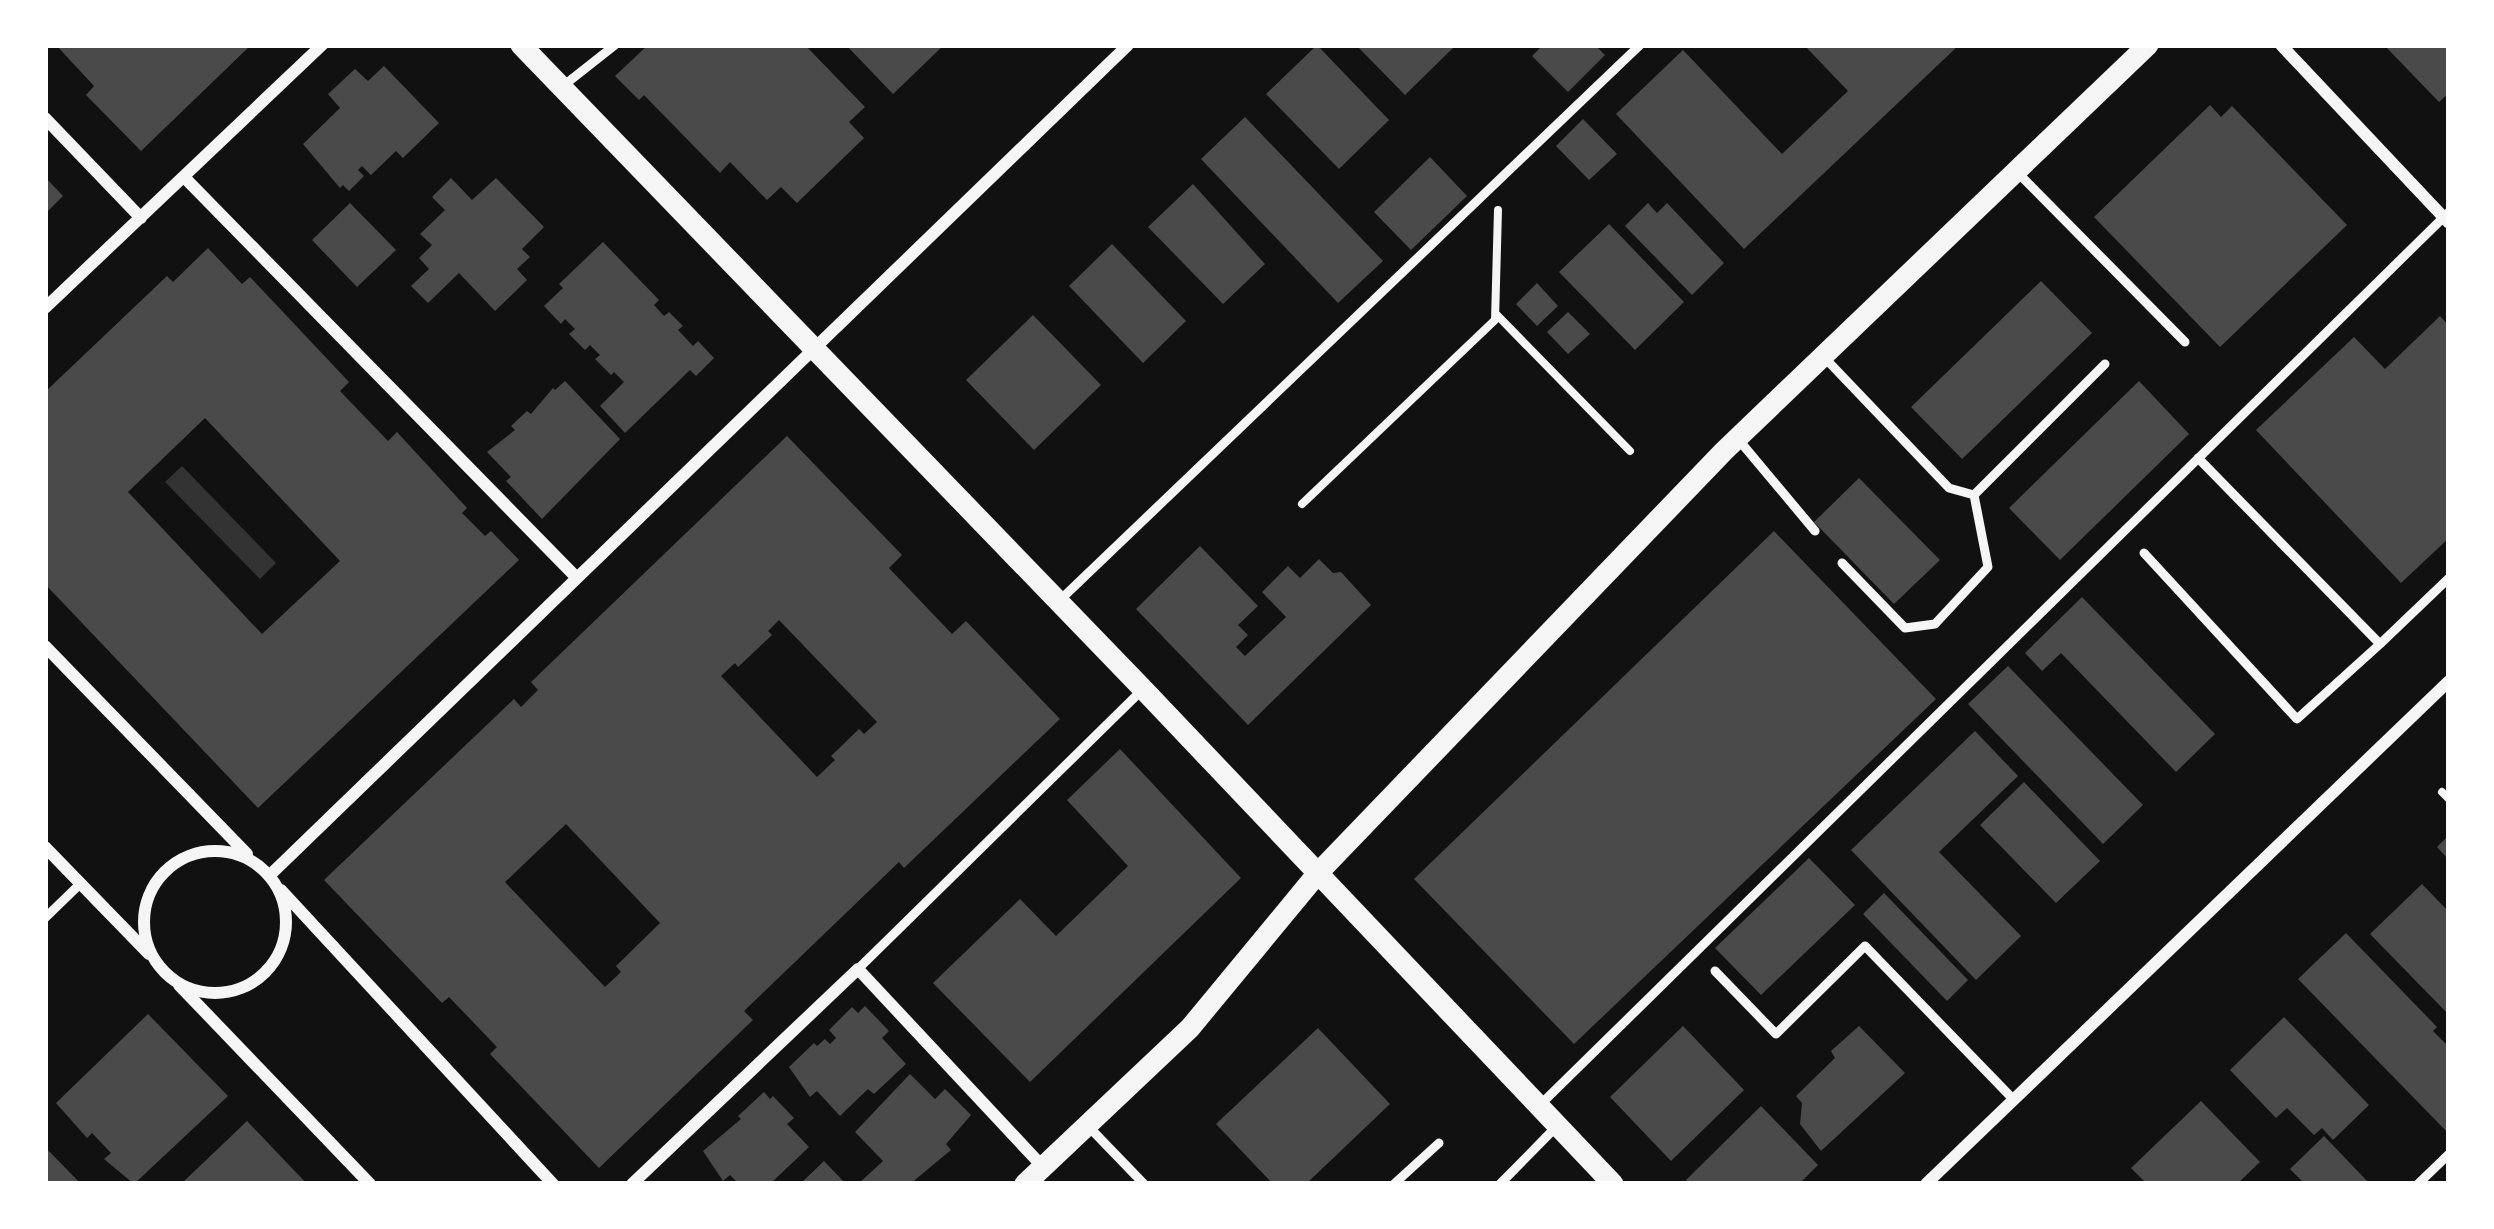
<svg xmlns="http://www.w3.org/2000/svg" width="2494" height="1229" font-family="Montserrat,sans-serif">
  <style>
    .water { fill: #333 }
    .building { fill: #4a4a4a; fill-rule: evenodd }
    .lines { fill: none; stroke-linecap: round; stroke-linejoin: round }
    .path { stroke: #f5f5f5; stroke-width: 8 }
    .service { stroke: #f5f5f5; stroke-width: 9 }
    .minor { stroke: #f5f5f5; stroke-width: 12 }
    .tertiary { stroke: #f5f5f5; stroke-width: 21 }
  </style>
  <rect width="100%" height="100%" fill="#111"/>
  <path class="water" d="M 182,466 L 276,563 L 260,579 L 165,482 Z"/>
  <path class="building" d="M 56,45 L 251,45 L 141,151 L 86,95 L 94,86 Z
    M 648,45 L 805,45 L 865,107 L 849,122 L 864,138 L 797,203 L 781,187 L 767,200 L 730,162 L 720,173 L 644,95 L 639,100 L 615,76 Z
    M 846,45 L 944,45 L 893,94 Z
    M 1317,45 L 1389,120 L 1339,169 L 1266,94 Z
    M 1356,45 L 1450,45 L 1453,48 L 1405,95 Z
    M 1543,45 L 1595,45 L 1605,55 L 1568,92 L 1532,56 Z
    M 1804,45 L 1959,45 L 1744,249 L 1616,114 L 1683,50 L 1782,154 L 1848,91 Z
    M 2384,45 L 2449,45 L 2449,93 L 2439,102 Z
    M 384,66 L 439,123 L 403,158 L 396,151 L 371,175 L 362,166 L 358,170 L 364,176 L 349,191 L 343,185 L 340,188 L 303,144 L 340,108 L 328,94 L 355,69 L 368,81 Z
    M 2210,105 L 2221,117 L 2232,106 L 2347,225 L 2220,347 L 2094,217 Z
    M 1245,117 L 1383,261 L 1338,303 L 1201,159 Z
    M 1583,119 L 1617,154 L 1589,180 L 1556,146 Z
    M 1430,157 L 1467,196 L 1411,250 L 1374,212 Z
    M 45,177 L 63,196 L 45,214 Z
    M 451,178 L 472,200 L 496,178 L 544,227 L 522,249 L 530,257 L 517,269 L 527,280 L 495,311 L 459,273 L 428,303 L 411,286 L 429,269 L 419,258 L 432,245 L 420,234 L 445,210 L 432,197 Z
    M 1193,184 L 1265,264 L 1223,304 L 1148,227 Z
    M 350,203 L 396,250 L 357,287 L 312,240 Z
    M 1648,203 L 1657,213 L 1667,203 L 1724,263 L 1692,295 L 1625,226 Z
    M 1609,224 L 1684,302 L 1635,350 L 1559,272 Z
    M 603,242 L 659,300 L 654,305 L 664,316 L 669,312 L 683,326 L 678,330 L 693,346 L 698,341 L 714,358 L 696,376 L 690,370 L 625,433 L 600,406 L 624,382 L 614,372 L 611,375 L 595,359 L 600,355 L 590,345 L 585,350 L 569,334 L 575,329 L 565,319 L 561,324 L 544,306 L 563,288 L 559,284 Z
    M 1112,244 L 1186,321 L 1143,363 L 1069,286 Z
    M 208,248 L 242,284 L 250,277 L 349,382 L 340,391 L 388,441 L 397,432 L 467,508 L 462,513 L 485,536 L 491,531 L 519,560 L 258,808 L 45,584 L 45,392 L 167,276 L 173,282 ZM 205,418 L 340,561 L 262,634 L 128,492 Z
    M 2041,281 L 2092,333 L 1962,459 L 1911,407 Z
    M 1537,283 L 1558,306 L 1537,326 L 1516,304 Z
    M 1568,312 L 1590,334 L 1568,354 L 1547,332 Z
    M 1033,315 L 1101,385 L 1034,450 L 966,380 Z
    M 2440,316 L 2449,326 L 2449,538 L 2401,583 L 2256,430 L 2354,337 L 2385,369 Z
    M 565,381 L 620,439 L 542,519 L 506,481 L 511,477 L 487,452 L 515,430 L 511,426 L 527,411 L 531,414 L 553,388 L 555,390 Z
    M 2139,381 L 2189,434 L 2060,560 L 2009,508 Z
    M 787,436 L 902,555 L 889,568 L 952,634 L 966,621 L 1060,719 L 904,868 L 899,862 L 744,1011 L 753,1020 L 599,1168 L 490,1054 L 497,1047 L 449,997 L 442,1003 L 324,880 L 514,699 L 521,707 L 538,690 L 531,682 ZM 779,620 L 877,722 L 864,734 L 859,729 L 831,756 L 835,760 L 817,777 L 721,676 L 735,663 L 738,667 L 772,635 L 768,631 ZM 566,824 L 660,923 L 616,966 L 621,972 L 605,987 L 505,882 Z
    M 1859,478 L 1940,560 L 1894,604 L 1814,522 Z
    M 1774,531 L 1936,699 L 1574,1044 L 1414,879 Z
    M 1200,546 L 1258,606 L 1238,625 L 1248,635 L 1236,647 L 1245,656 L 1286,617 L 1262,592 L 1288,566 L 1300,578 L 1319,559 L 1333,573 L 1341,572 L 1371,605 L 1248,725 L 1136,609 Z
    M 2082,597 L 2215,734 L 2176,772 L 2061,653 L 2042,671 L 2025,653 Z
    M 2008,666 L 2143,805 L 2103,844 L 1968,704 Z
    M 1975,731 L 2018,776 L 1939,852 L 2021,936 L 1976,980 L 1851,850 Z
    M 1120,749 L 1241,878 L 1030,1082 L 933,983 L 1020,899 L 1056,936 L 1128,866 L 1067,800 Z
    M 2024,782 L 2100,861 L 2056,903 L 1980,825 Z
    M 2449,835 L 2449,860 L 2437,847 Z
    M 1809,858 L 1855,905 L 1761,995 L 1715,948 Z
    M 2422,884 L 2449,912 L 2449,1015 L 2370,934 Z
    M 1884,893 L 1968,980 L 1947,1001 L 1863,914 Z
    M 2346,933 L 2437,1027 L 2433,1031 L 2449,1047 L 2449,1134 L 2298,979 Z
    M 865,1006 L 889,1031 L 882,1038 L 906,1064 L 874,1094 L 868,1089 L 840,1116 L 817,1091 L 810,1097 L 789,1067 L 814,1043 L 817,1046 L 825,1039 L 830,1044 L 836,1038 L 829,1030 L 852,1007 L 858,1013 Z
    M 148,1014 L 228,1096 L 134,1184 L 104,1159 L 111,1153 L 92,1133 L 87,1138 L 56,1103 Z
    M 2284,1017 L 2369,1105 L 2333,1140 L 2322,1128 L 2314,1135 L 2287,1108 L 2276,1118 L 2230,1070 Z
    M 1683,1026 L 1744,1090 L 1671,1161 L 1610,1097 Z
    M 1859,1026 L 1905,1073 L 1821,1151 L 1800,1124 L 1802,1103 L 1796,1096 L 1835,1058 L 1831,1051 Z
    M 1318,1028 L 1390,1104 L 1306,1184 L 1273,1184 L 1216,1124 Z
    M 910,1074 L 935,1099 L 945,1089 L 971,1115 L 946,1144 L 951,1150 L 910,1184 L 858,1184 L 883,1161 L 855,1132 Z
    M 764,1092 L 770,1099 L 773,1096 L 794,1118 L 787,1124 L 809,1147 L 770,1184 L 739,1184 L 730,1175 L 723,1181 L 703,1151 L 741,1119 L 738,1116 Z
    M 2201,1101 L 2260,1162 L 2237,1184 L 2147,1184 L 2131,1168 Z
    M 1761,1106 L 1818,1165 L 1799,1184 L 1690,1184 L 1686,1180 Z
    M 247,1121 L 307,1184 L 181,1184 Z
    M 2324,1136 L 2370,1184 L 2305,1184 L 2290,1169 Z
    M 45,1147 L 81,1184 L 45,1184 Z
    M 824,1161 L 846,1184 L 800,1184 Z"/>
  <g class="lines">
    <path class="path" d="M 1497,315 L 1630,451
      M 1302,504 L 1495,320 L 1498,210
      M 2442,792 L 2449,799"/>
    <path class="service" d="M 563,86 L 615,45
      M 2018,173 L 2185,342
      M 1823,356 L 1949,488 L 1974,495 L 2105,364
      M 1738,439 L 1815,531
      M 2198,458 L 2380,644 L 2449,578
      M 2144,553 L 2297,719 L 2380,644
      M 1842,563 L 1905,628 L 1935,624 L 1988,567 L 1974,495
      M 1058,602 L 1640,45
      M 45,918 L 80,884
      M 858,969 L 1141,691
      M 1715,971 L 1776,1034 L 1865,946 L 2014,1100
      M 1540,1105 L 2449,212
      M 1088,1126 L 1144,1184
      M 1394,1184 L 1439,1143
      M 1500,1184 L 1558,1125
      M 2418,1184 L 2449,1154"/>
    <path class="minor" d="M 2281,45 L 2449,223
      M 45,118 L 141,218
      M 184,177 L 575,576
      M 45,308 L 322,45
      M 45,646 L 247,854
      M 45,847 L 149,954
      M144 922a71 71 0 1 1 142 0a71 71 0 1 1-142 0Z
      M 269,876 L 1128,45
      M 281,890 L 553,1184
      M 179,985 L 370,1184
      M 632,1184 L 858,969 L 1043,1167
      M 1926,1184 L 2449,681"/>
    <path class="tertiary" d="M 521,45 L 1143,689 L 1613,1184
      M 1025,1184 L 1190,1028 L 1318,873 L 1724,451 L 2148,45"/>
  </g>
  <rect width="2494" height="1229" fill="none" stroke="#ffffff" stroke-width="96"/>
</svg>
